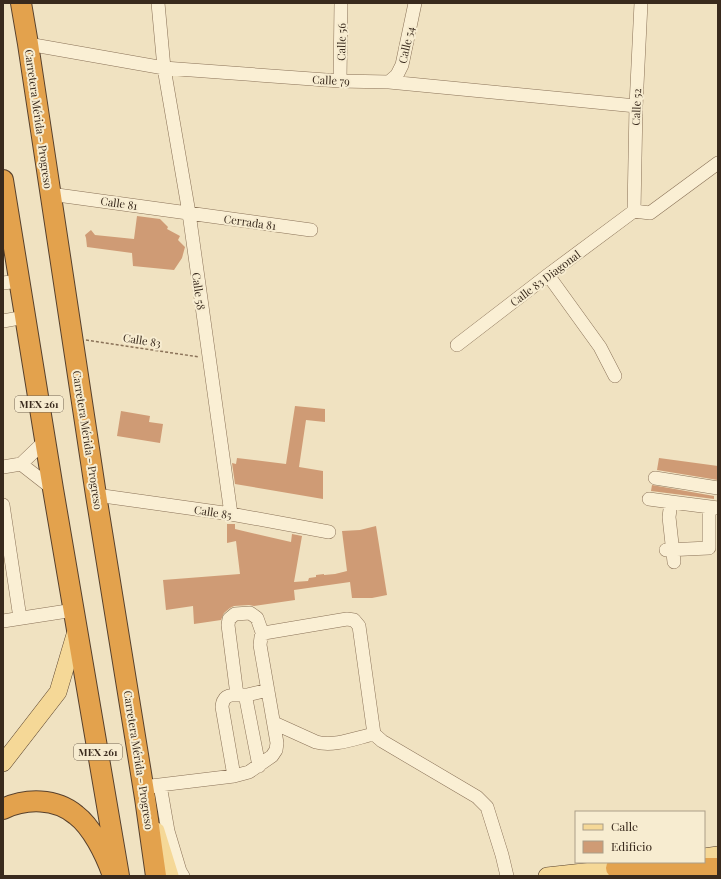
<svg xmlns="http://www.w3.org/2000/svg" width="721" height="879" font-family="'Playfair Display',serif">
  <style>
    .building { fill: #cf9b75 }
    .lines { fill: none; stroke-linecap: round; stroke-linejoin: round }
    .minor-casing { stroke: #8a7258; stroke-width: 14 }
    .major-casing { stroke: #57402c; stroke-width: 18 }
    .highway-casing { stroke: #57402c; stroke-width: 22 }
    .path { stroke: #8a7258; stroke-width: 1.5; stroke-dasharray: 3 2; stroke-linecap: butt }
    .minor { stroke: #faefd4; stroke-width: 13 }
    .major { stroke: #f5d897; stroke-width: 17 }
    .highway { stroke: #e3a24d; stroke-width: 20 }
    .labels { text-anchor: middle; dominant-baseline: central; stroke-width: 4; stroke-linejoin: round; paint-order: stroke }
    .shield { fill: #f7ecd0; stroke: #726453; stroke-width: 1 }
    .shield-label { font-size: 10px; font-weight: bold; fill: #392a1d }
    .street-label { font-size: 11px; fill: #392a1d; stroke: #f7ecd0 }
  </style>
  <rect width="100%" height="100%" fill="#f0e2c1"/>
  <path class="building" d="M 137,216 L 160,219 L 168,227 L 167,229 L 180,236 L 178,240 L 185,247 L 182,258 L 174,270 L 133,266 L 132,253 L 87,247 L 86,238 L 85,235 L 91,230 L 95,235 L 134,239 Z
    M 295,406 L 325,409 L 325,422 L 306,420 L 299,467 L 323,471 L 323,499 L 235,484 L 232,463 L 236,464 L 237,458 L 286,464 Z
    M 121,411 L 150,416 L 149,422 L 163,424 L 160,443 L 117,436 Z
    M 659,458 L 718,466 L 718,480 L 657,470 Z
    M 652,485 L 714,496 L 714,499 L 651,491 Z
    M 227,524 L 235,524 L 235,529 L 291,542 L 292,534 L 302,536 L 294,582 L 308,581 L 309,578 L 316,577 L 316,575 L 324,574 L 324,575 L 335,574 L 347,571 L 342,531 L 360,530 L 376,526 L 387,595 L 372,598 L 352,598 L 350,582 L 294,590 L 295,600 L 254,606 L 249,605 L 234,606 L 230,608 L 224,613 L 221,620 L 194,624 L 193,606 L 166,610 L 163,580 L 240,574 L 236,541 L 227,543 Z"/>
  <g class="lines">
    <g class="minor-casing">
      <path id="minor" d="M 158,3 L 164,68 L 189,213 L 231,514
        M 28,44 L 164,68 L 340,81 L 389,82 L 636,106
        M 340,81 L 341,3
        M 389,82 L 397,75 L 402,65 L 415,3
        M 50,194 L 311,230
        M 634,211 L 636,106 L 641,3
        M 634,211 L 650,213 L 718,163
        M 548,275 L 600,347 L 615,376
        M 3,283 L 19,281
        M 3,321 L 25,317
        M 457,345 L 548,275 L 634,211
        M 21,464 L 53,489
        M 3,467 L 21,464 L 45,441
        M 655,478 L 718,488
        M 96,495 L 231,514 L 329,532
        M 649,499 L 671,502 L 718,508
        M 671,502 L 669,517 L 674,562
        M 3,505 L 20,618
        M 666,550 L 709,548 L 709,507
        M 3,621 L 74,610
        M 237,695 L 228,625 L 229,619 L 235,614 L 250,613 L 257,618 L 263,635
        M 274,723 L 316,742 C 334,747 356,738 374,734
        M 259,766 L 246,699 L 247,695 L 268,690
        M 234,776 L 222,707 C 222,705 223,701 224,700 C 227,693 241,695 247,695
        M 160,785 L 168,831 L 180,871 L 183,876
        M 143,787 L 234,776 L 249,772 L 272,756 L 276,750 L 277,743 L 260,645 L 261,637 L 264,633 L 347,619 L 354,620 L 359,626 L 374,734 L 382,741 L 477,797 L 487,807 L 502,855 L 507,876"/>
    </g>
    <g class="major-casing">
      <path id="major" d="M 3,763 L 58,692 L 77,628
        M 156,831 L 170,876
        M 704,857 L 718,855
        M 547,876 L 629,867"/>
    </g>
    <g class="highway-casing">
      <path id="highway" d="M 21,3 L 28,44 L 96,495 L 145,798 L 156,876
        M 3,180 L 53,489 L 119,876
        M 3,809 C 26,798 56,798 76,815 C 92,827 105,854 112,873
        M 616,868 L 718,868"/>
    </g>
    <path class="path" d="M 86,340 L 199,357"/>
    <use href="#minor" class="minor"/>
    <use href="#major" class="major"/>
    <use href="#highway" class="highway"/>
  </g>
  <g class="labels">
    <g class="shield">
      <rect x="15" y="396" width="48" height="16" rx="3"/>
      <rect x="74" y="744" width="48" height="16" rx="3"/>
    </g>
    <g class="shield-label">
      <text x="39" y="404">MEX 261</text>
      <text x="98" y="752">MEX 261</text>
    </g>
    <g class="street-label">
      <text transform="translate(341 42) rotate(-89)">Calle 56</text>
      <text transform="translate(406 45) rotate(-77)">Calle 54</text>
      <text transform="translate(331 80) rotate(3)">Calle 79</text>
      <text transform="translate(636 107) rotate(-88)">Calle 52</text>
      <text transform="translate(39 119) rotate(82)">Carretera Mérida - Progreso</text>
      <text transform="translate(119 203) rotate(8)">Calle 81</text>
      <text transform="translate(250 222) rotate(8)">Cerrada 81</text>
      <text transform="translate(545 278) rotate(-37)">Calle 83 Diagonal</text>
      <text transform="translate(199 291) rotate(82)">Calle 58</text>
      <text transform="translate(142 340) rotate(9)">Calle 83</text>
      <text transform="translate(88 440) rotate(81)">Carretera Mérida - Progreso</text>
      <text transform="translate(213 512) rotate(9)">Calle 85</text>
      <text transform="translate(139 760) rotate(81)">Carretera Mérida - Progreso</text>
    </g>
  </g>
  <rect width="721" height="879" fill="none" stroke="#392a1d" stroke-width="8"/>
  <rect x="575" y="811" width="130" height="52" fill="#f7ecd0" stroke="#ab9e88"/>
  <rect x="583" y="824" width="20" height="6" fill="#f5d897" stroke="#ab9e88"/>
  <text x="611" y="831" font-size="12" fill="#392a1d">Calle</text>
  <rect x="583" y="841" width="20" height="12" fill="#cf9b75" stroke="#ab9e88"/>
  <text x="611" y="851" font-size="12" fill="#392a1d">Edificio</text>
</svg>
